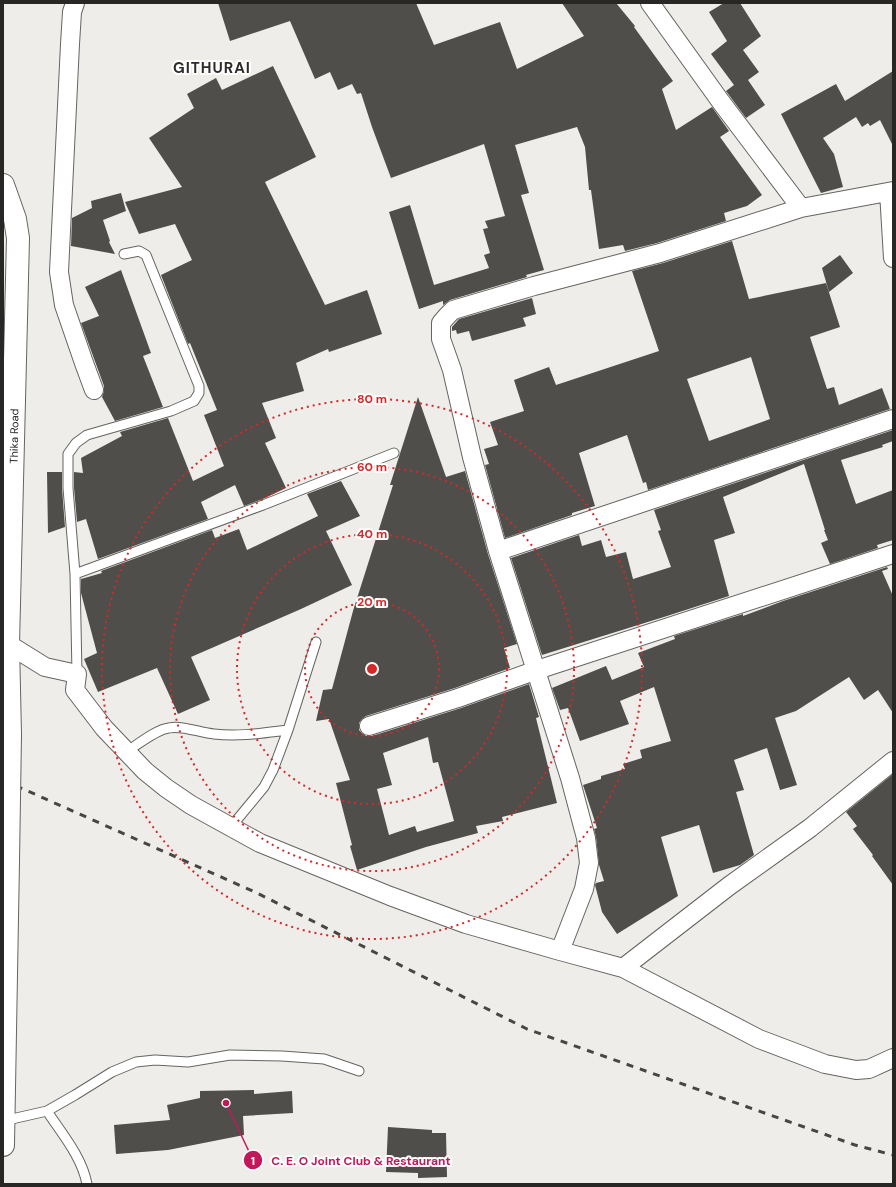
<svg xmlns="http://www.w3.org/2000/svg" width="896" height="1187" font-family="'DM Sans',sans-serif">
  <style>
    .building { fill: #4f4e4a; fill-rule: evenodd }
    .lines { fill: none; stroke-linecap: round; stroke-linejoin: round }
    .service-casing { stroke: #656460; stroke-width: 11 }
    .minor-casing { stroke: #656460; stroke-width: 20 }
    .secondary-casing { stroke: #656460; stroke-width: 24 }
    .service { stroke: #fff; stroke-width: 9 }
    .minor { stroke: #fff; stroke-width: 18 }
    .secondary { stroke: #fff; stroke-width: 22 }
    .rail { stroke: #474644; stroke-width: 3; stroke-dasharray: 7 7; stroke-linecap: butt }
    .secondary-bridge-casing { stroke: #656460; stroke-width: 24; stroke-linecap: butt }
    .secondary-bridge { stroke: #fff; stroke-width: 22 }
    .ring { fill: none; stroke: #d62828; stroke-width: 2; stroke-dasharray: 2 4 }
    .labels { text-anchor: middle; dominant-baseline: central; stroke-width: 4; stroke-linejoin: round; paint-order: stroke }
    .street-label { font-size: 11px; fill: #282726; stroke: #fff }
    .district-label { font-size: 15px; font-weight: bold; letter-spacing: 1px; fill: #2d2c28; stroke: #fff }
    .centre { fill: #d62828; stroke: #fff; stroke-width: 2 }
    .ring-label { font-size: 12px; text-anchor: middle; font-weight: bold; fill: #d62828; stroke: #fff; stroke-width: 4; stroke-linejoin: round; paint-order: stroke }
    .leader { fill: none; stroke: #c2185b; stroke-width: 1.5 }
    .callout-dot { fill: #c2185b; stroke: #fff; stroke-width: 1.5 }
    .mark-label { font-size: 12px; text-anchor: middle; font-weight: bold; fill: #fff }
    .callout-label { font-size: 12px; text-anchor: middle; font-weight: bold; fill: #c2185b; stroke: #fff; stroke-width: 4; stroke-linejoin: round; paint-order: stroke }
  </style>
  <rect width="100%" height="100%" fill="#efede9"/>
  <path class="building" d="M 218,3 L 416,3 L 434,45 L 500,22 L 517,69 L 584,36 L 562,3 L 616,3 L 635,26 L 634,27 L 673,81 L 662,89 L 676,130 L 712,107 L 729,131 L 720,137 L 762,195 L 747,206 L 724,213 L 726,221 L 657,243 L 625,251 L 623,245 L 599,249 L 591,190 L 589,190 L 585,147 L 577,127 L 515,145 L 529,193 L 521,195 L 544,270 L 526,275 L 527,277 L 450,300 L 443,305 L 443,301 L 419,309 L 389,212 L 410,205 L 434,285 L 489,268 L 484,255 L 490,253 L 483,229 L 488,228 L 485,221 L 505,216 L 484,144 L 391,178 L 372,127 L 361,93 L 357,94 L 352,84 L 338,90 L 330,72 L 315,79 L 290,21 L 230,41 Z
    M 724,3 L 740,3 L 761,36 L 743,50 L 759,72 L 748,80 L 765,105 L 746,118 L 726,91 L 734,85 L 711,54 L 727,41 L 709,12 Z
    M 273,66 L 316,157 L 265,182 L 325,305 L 367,290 L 382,334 L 329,352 L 328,349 L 296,363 L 304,391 L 262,403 L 276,438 L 265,443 L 286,488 L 265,498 L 244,506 L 235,485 L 201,502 L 208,519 L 98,559 L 86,519 L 77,522 L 74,488 L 74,472 L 83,473 L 81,458 L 122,436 L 120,432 L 168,418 L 193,481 L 224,466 L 204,415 L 217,410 L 190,343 L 188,344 L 161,275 L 192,260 L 175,224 L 139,234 L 125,202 L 182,187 L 149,138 L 194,108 L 187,94 L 216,78 L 222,90 Z
    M 893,71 L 893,146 L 880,120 L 870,126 L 868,123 L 862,127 L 856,117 L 823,138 L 834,154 L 843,187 L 821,193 L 781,114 L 836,84 L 845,101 Z
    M 121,193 L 126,211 L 103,220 L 110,241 L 109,242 L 115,254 L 71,246 L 72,218 L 92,208 L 91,201 Z
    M 732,241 L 749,299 L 826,283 L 840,327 L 810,337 L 827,389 L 834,387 L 839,405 L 882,388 L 890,409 L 648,490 L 646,482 L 643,483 L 627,435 L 579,453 L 595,506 L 572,513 L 572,515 L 505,538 L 485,465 L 489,464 L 484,449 L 498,445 L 490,422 L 524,411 L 514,380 L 549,367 L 556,385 L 659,351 L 632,271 L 663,263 ZM 751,357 L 770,419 L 709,441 L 687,379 Z
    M 840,255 L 853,273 L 829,292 L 822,268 Z
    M 121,270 L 151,353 L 143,356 L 163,407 L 115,421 L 102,397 L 104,391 L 104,386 L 81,323 L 99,316 L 85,287 Z
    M 532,298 L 536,314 L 523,318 L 526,326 L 472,341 L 469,331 L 457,334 L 456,330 L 452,331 L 452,327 L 459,319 Z
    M 418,397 L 446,477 L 465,471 L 488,554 L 517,644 L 504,648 L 510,668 L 455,688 L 366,716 L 362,719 L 359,723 L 359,730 L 362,733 L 366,736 L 372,736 L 461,708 L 529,684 L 539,717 L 536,718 L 557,803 L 502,817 L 503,821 L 476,826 L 478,833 L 426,847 L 357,870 L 350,846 L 352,845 L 336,783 L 350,780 L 329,719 L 316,721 L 323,690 L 332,689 L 353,611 L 393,485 L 390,485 ZM 428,737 L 433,763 L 438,762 L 454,821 L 417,832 L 415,826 L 389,835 L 377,789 L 392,785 L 383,753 Z
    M 893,430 L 893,441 L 882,445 L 883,447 L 841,460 L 856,504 L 893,490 L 893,540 L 877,545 L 878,548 L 830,564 L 821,543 L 828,540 L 824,530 L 825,530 L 804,464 L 723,497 L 735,533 L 714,540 L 729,596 L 667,616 L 542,655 L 511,558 L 579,535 L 582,546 L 601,540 L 606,557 L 626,552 L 633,579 L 671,567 L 658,531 L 661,530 L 654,510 Z
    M 47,472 L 62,472 L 62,488 L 65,527 L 48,533 Z
    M 341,481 L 360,516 L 326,531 L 352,585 L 301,609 L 191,657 L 210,700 L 178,714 L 157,668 L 98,692 L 84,659 L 97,653 L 81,593 L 81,579 L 102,573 L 101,571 L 212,530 L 215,538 L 239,529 L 247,550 L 318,516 L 307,494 Z
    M 887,567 L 888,569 L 882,571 L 893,596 L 893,713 L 878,690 L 864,700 L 849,677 L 796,711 L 775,718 L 797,785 L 780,790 L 767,748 L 734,760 L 744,790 L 736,792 L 754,855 L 740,865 L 713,873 L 699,825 L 661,837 L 678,896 L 617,934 L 602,912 L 595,885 L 596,883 L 604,881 L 599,865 L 596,837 L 594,829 L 597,828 L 583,785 L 601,779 L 601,776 L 625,769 L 623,764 L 642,758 L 640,750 L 671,741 L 654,687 L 620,701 L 629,724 L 580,741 L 568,708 L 560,710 L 552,688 L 606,666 L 612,680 L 644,667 L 638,653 L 675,639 L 674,636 L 743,614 L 743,616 L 783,601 Z
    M 893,774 L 893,885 L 872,856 L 873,855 L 853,829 L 857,826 L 846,812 Z
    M 254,1090 L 254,1094 L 292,1091 L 293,1113 L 243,1116 L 244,1135 L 168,1150 L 116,1154 L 114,1125 L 170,1120 L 167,1105 L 200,1098 L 200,1091 Z
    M 388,1127 L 432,1130 L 432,1133 L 446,1133 L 447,1177 L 418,1178 L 418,1173 L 386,1172 Z"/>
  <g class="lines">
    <g class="service-casing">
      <path id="service" d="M 75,574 L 263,505 L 394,453
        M 77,674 L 75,574 L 68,488 L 68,454 L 76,443 L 87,435 L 171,411 L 194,401 L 199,393 L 199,386 L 146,255 L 139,251 L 124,254
        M 126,752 C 137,745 157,729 169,728 C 182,725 201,733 214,734 C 239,737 263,733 288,730
        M 231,827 L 264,787 L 273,770 L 288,730 L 316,642
        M 47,1111 C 62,1134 82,1157 87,1184
        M 3,1121 L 47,1111 L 75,1095 L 112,1072 L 136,1062 L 155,1060 L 188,1062 L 230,1055 L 282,1056 L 324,1059 L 359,1071"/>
    </g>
    <g class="minor-casing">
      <path id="minor" d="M 75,3 L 72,12 L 70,44 L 59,272 L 64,305 L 84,363 L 94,390
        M 650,3 L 721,102 L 801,208
        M 889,192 L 893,258
        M 498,551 L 893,419
        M 8,644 L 45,667 L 77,674 L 75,690 L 104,728 L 145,771 L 166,788 L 191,805 L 260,843 L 390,896 L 466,924 L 560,951 L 623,968 L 729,886 L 810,828 L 893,761
        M 369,726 L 458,698 L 537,670 L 893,554
        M 560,951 L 584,889 L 589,863 L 586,838 L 570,778 L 498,551 L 472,457 L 452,370 L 441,339 L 441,323 L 447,316 L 453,310 L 534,286 L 660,253 L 801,208 L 893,191
        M 623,968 L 759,1039 L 825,1064 L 856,1070 L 869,1069 L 893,1058"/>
    </g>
    <g class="secondary-casing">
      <path id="secondary" d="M 3,185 L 15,219 L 18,238 L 8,644 L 10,735
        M 3,1145 L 8,861"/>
    </g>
    <use href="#service" class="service"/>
    <use href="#minor" class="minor"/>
    <use href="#secondary" class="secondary"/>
    <path class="rail" d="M 3,780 L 257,893 L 527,1029 L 855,1145 L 893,1155"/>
    <g class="secondary-bridge-casing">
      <path id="secondary-bridge" d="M 8,861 L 10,735"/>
    </g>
    <use href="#secondary-bridge" class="secondary-bridge"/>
  </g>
  <g class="ring">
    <circle cx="372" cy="669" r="67"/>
    <circle cx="372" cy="669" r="135"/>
    <circle cx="372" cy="669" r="202"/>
    <circle cx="372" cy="669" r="270"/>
  </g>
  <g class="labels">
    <g class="street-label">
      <text transform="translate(14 436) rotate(-89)">Thika Road</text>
    </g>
    <g class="district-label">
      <text x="212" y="68">GITHURAI</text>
    </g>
  </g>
  <circle cx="372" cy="669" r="6" class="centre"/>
  <g class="ring-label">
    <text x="372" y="403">80 m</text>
    <text x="372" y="471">60 m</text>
    <text x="372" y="538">40 m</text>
    <text x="372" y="606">20 m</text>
  </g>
  <path class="leader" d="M226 1103L253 1160"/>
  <g class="callout-dot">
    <circle cx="226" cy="1103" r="4"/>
    <circle cx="253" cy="1160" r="10"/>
  </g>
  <g class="mark-label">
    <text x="253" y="1165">1</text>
  </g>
  <g class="callout-label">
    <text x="361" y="1165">C. E. O Joint Club &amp; Restaurant</text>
  </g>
  <rect width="896" height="1187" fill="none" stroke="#282726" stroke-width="8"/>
</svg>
